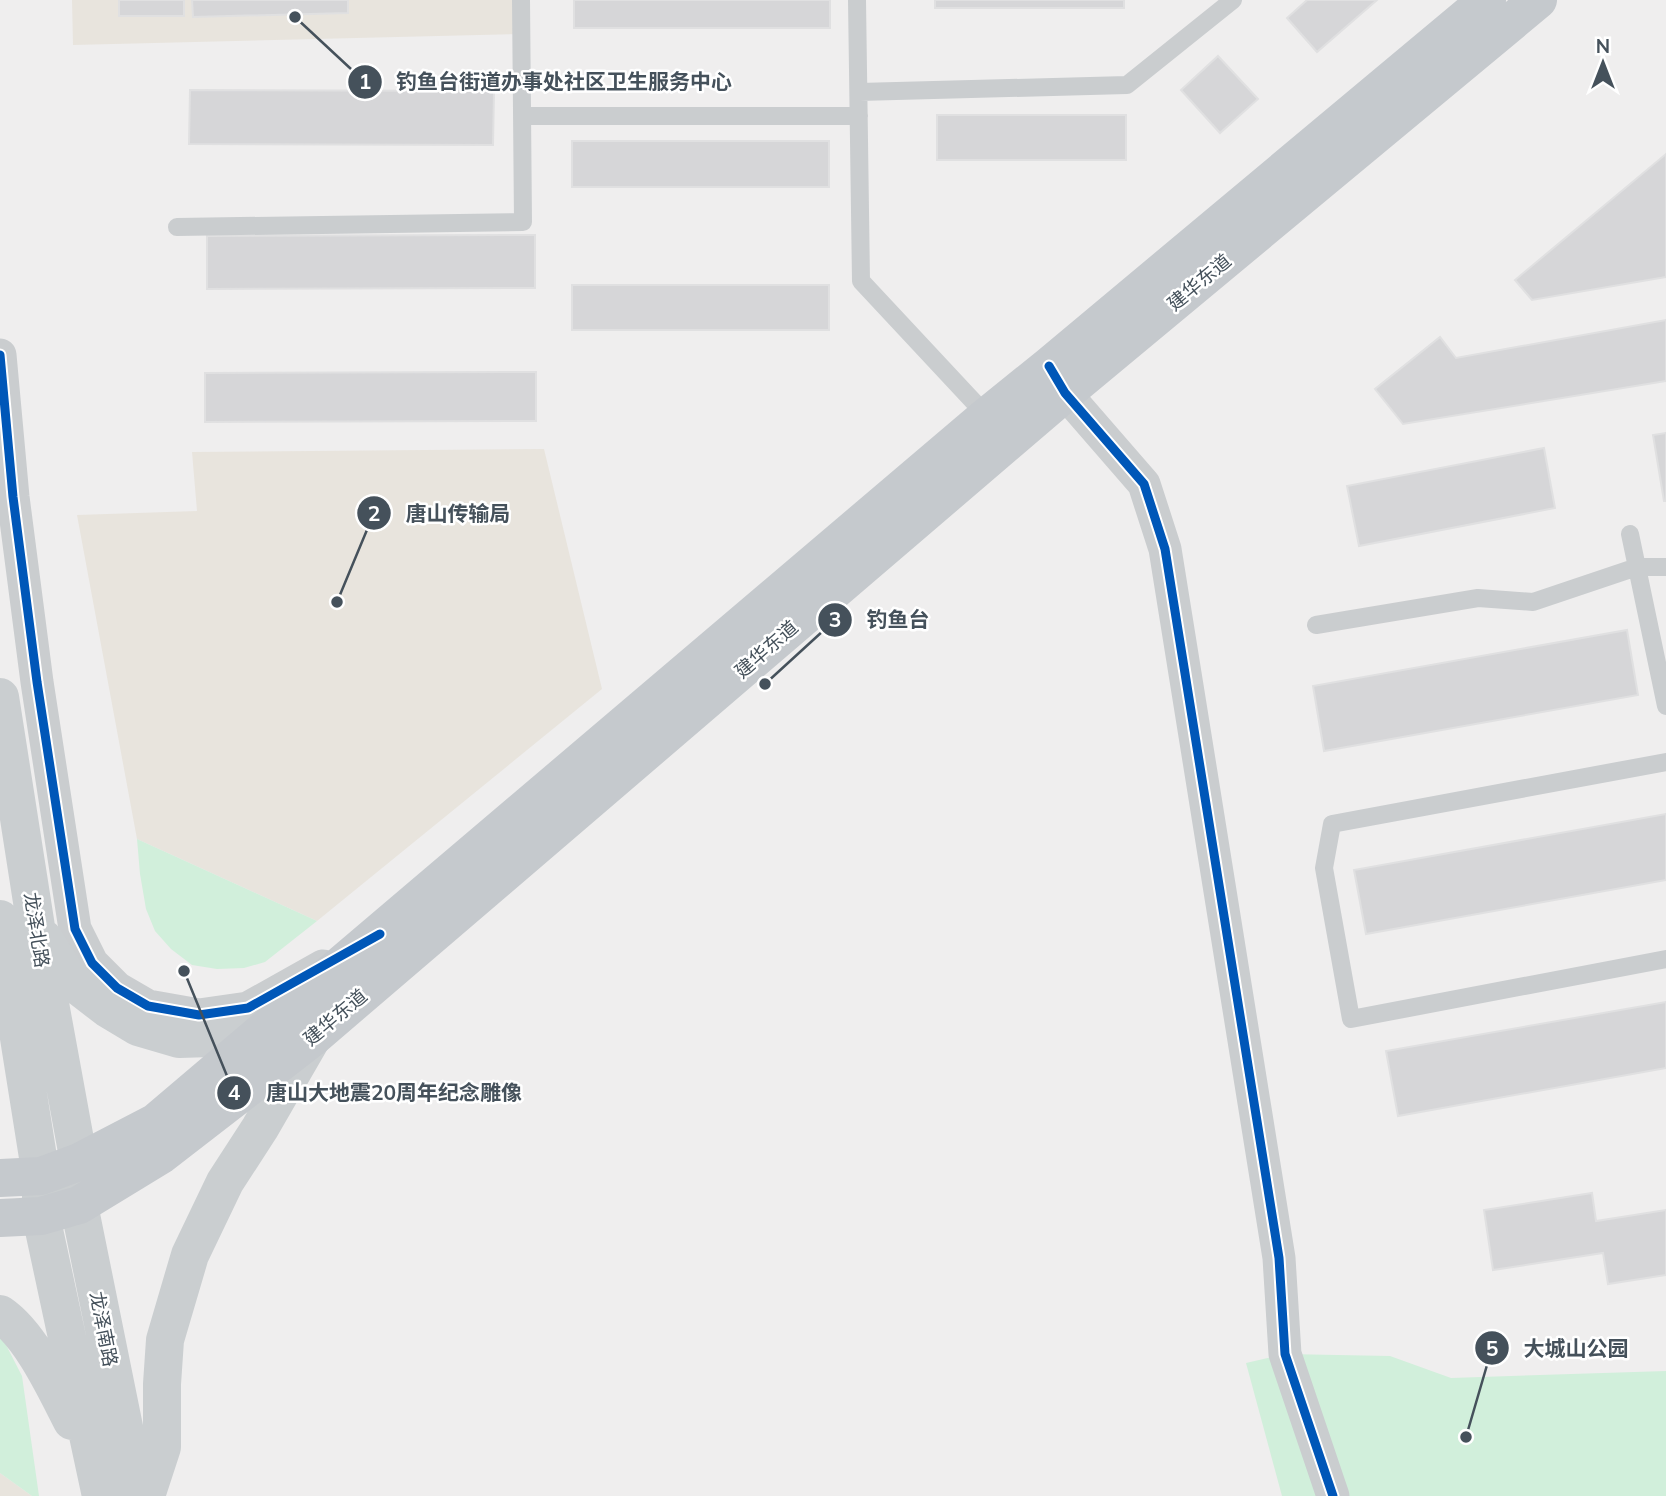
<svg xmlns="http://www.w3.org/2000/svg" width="1666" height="1496" font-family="Mulish,'Noto Sans SC',sans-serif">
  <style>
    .commercial { fill: #e8e4dd }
    .green { fill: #d1efdb }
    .building { fill: #d6d6d8; stroke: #e0e0e1; stroke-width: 2 }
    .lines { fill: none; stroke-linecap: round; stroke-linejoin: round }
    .service { stroke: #cacdcf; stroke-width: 18 }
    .minor { stroke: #cacdcf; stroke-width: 33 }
    .secondary { stroke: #caced0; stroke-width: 38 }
    .primary { stroke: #c5c9cd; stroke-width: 38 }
    .cycleway-casing { stroke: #fff; stroke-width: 13 }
    .cycleway { stroke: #0057b8; stroke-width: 9 }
    .labels { text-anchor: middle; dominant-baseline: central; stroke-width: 5; stroke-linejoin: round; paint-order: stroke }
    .street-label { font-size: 19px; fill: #45515b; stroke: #fff }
    .leader { fill: none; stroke: #45515b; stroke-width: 2.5 }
    .callout-dot { fill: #45515b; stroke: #fff; stroke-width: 2.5 }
    .mark-label { font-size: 21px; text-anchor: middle; font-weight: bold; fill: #fff }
    .callout-label { font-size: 21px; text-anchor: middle; font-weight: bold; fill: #45515b; stroke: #fff; stroke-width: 5; stroke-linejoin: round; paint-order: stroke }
  </style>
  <rect width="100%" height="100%" fill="#efeeee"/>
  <path class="commercial" d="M 72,0 L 517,0 L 518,34 L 73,45 Z
    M 544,449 L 602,689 L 317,921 L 137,839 L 77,515 L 197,511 L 192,452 Z
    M 0,1473 L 32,1496 L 0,1496 Z"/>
  <path class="green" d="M 137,839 L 317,921 L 265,962 L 244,968 L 217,969 L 192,965 L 171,949 L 155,931 L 146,909 L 140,874 Z
    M 0,1337 L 3,1339 L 22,1376 L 39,1496 L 32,1496 L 0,1473 Z
    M 1285,1354 L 1390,1356 L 1451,1378 L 1666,1371 L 1666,1496 L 1282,1496 L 1246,1363 Z"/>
  <path class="building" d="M 119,0 L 184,0 L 184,16 L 119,16 Z
    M 192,0 L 348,0 L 348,13 L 193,17 Z
    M 574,0 L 830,0 L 830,28 L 574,28 Z
    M 935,0 L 1124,0 L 1124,8 L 935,8 Z
    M 1307,0 L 1377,0 L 1317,52 L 1287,18 Z
    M 1218,56 L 1258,99 L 1220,133 L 1181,90 Z
    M 190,90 L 494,91 L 493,145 L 189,144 Z
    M 937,115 L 1126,115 L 1126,160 L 937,160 Z
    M 572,141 L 829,141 L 829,187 L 572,187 Z
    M 1666,154 L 1666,277 L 1532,300 L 1515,280 Z
    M 535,235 L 535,288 L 207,289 L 207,236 Z
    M 572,285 L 829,285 L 829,330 L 572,330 Z
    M 1666,320 L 1666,381 L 1403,424 L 1375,389 L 1440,337 L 1456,358 Z
    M 536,372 L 536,421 L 205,422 L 205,373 Z
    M 1666,433 L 1666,501 L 1664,501 L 1653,435 Z
    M 1544,448 L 1555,508 L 1359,546 L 1347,486 Z
    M 1627,630 L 1638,695 L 1324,751 L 1313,686 Z
    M 1666,814 L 1666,880 L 1366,934 L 1354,870 Z
    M 1666,1002 L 1666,1068 L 1398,1116 L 1386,1051 Z
    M 1592,1193 L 1596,1221 L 1666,1210 L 1666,1275 L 1608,1284 L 1603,1253 L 1493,1270 L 1484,1210 Z"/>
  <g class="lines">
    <path class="service" d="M 857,0 L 861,281 L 987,416
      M 859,92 L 1127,85 L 1233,0
      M 522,116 L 859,116
      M 177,227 L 523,222 L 521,0
      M 1630,534 L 1666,706
      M 1316,625 L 1478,598 L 1533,602 L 1637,567 L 1666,567
      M 1666,762 L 1332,824 L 1324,868 L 1351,1019 L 1666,959"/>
    <path class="minor" d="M 0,355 L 13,497 L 37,682 L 75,929 L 92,963 L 117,988 L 148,1006 L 199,1015 L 248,1008 L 323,966
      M 1053,373 L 1065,393 L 1144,484 L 1165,549 L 1279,1258 L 1285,1354 L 1333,1496"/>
    <path class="secondary" d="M 0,697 L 36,927 L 79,1162 L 79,1205 L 138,1496
      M 0,919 L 41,1176 L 41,1216 L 101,1496
      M 43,938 L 69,979 L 108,1009 L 138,1027 L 179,1039 L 211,1038 L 248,1026 L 280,1008
      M 0,1314 C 31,1335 55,1388 72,1421
      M 146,1496 L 162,1447 L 162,1384 L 165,1340 L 190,1255 L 225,1182 L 260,1128 L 312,1038"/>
    <path class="primary" d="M 0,1178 L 41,1176 L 79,1162 L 156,1122 L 987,416 L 1049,366 L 1487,0
      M 0,1218 L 41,1216 L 79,1205 L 161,1155 L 312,1038 L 1065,393 L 1538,0"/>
    <g class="cycleway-casing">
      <path id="cycleway" d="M 0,355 L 13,497 L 37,682 L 75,929 L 92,963 L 117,988 L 148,1006 L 199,1015 L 248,1008 L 380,934
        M 1049,366 L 1065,393 L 1144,484 L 1165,549 L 1279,1258 L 1285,1354 L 1333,1496"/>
    </g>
    <use href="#cycleway" class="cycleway"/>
  </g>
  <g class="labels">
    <g class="street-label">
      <text transform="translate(1199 282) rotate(-40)">建华东道</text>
      <text transform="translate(766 649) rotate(-41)">建华东道</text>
      <text transform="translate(37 930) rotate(81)">龙泽北路</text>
      <text transform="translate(335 1017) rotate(-40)">建华东道</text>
      <text transform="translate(104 1329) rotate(79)">龙泽南路</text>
    </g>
  </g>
  <path class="leader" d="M295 17L365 82M337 602L374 513M765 684L835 620M184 971L234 1093M1466 1437L1492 1348"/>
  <g class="callout-dot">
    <circle cx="295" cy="17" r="7"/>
    <circle cx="337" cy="602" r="7"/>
    <circle cx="765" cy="684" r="7"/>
    <circle cx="184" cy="971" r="7"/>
    <circle cx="1466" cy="1437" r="7"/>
    <circle cx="365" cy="82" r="18"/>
    <circle cx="374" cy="513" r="18"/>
    <circle cx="835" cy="620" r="18"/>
    <circle cx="234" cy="1093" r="18"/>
    <circle cx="1492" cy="1348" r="18"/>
  </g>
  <g class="mark-label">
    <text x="365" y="89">1</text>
    <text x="374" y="521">2</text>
    <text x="835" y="627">3</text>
    <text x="234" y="1100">4</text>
    <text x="1492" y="1356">5</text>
  </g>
  <g class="callout-label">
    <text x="564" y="89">钓鱼台街道办事处社区卫生服务中心</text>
    <text x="458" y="521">唐山传输局</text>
    <text x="898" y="627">钓鱼台</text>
    <text x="394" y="1100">唐山大地震20周年纪念雕像</text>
    <text x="1576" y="1356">大城山公园</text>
  </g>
  <g transform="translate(1603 63)" stroke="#ffffff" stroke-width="5" paint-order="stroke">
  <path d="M0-5L12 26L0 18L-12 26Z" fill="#45515b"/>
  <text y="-10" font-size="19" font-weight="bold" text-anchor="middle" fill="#45515b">N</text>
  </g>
</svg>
